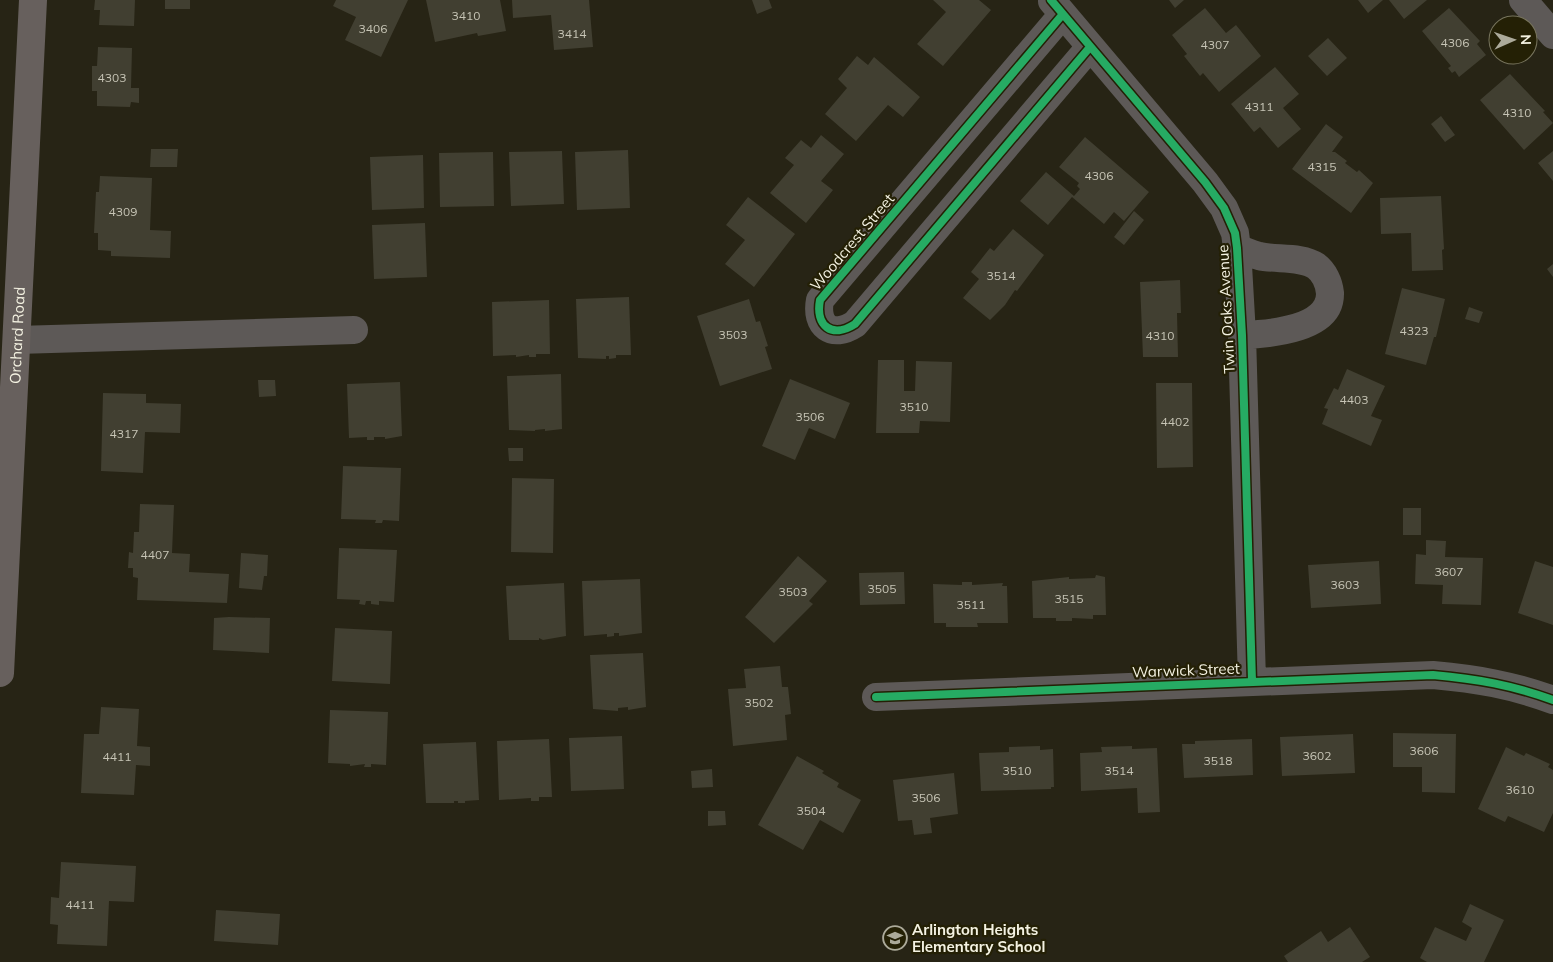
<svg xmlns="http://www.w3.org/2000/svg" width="1553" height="962" font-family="Mulish,sans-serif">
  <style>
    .building { fill: #413f31 }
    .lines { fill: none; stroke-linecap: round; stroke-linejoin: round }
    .minor { stroke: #5d5957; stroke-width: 28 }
    .major { stroke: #67605d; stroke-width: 28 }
    .cycleway-casing { stroke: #242005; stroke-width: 11 }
    .cycleway { stroke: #26ab63; stroke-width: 8 }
    .labels { text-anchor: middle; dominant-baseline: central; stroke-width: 4.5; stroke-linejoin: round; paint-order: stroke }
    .number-label { font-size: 12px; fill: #c7c5b6 }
    .street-label { font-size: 15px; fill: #f4f2e2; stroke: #242005 }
    .poi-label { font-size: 15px; font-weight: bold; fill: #f4f2e2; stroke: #242005; text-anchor: start }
  </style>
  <rect width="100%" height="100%" fill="#272415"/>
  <path class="building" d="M 95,0 L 135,0 L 134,26 L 99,25 L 100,10 L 94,10 Z
    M 165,0 L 190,0 L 190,9 L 165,9 Z
    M 336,0 L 408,0 L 381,57 L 345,40 L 356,17 L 333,6 Z
    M 426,0 L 500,0 L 506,31 L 478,36 L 477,33 L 435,42 Z
    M 512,0 L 589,0 L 593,47 L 554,50 L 551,15 L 513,18 Z
    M 752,0 L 769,0 L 772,8 L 757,14 Z
    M 933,0 L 979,0 L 991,10 L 943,66 L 917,44 L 946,12 Z
    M 1169,0 L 1184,0 L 1175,8 Z
    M 1358,0 L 1383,0 L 1368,13 Z
    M 1389,0 L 1427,0 L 1404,19 Z
    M 1205,8 L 1226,33 L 1236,25 L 1261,56 L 1219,92 L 1203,73 L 1200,76 L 1184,56 L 1187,54 L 1172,35 Z
    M 1449,8 L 1480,41 L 1477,44 L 1486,55 L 1459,77 L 1455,71 L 1452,73 L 1448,68 L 1451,66 L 1422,31 Z
    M 1328,38 L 1347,58 L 1327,76 L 1308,56 Z
    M 98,47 L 132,48 L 131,88 L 139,88 L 139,103 L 131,102 L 130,107 L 97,106 L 97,91 L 92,91 L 92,66 L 97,66 Z
    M 857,56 L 868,65 L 874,57 L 920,97 L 903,117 L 888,105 L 856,141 L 825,114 L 847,88 L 838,79 Z
    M 1275,67 L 1299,94 L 1283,108 L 1301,129 L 1278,148 L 1260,127 L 1254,132 L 1231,104 Z
    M 1510,74 L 1545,111 L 1543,112 L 1553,123 L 1524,150 L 1480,100 Z
    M 1441,116 L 1455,135 L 1445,142 L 1431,124 Z
    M 1326,124 L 1343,137 L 1332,152 L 1335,152 L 1347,161 L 1345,163 L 1357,172 L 1359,170 L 1373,183 L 1351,213 L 1292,169 Z
    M 821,135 L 844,154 L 821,181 L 833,190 L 806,223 L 770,193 L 794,165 L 785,158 L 801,140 L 811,148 Z
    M 1085,137 L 1149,192 L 1124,221 L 1114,212 L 1104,224 L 1072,197 L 1048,225 L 1020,201 L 1046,172 L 1074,196 L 1080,189 L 1077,186 L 1079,183 L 1059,167 Z
    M 151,149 L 178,149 L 177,167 L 150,167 Z
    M 628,150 L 630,208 L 577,210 L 575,152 Z
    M 562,151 L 564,204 L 511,206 L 509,152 Z
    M 1553,151 L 1553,181 L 1538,163 Z
    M 493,152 L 494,206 L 440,207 L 439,153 Z
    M 423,155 L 424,208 L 372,210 L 370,157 Z
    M 100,176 L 152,178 L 150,230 L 171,231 L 170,258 L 111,256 L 111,251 L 98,250 L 98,233 L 94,233 L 96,192 L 99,192 Z
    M 1441,196 L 1444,249 L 1442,250 L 1443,270 L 1412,271 L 1411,233 L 1381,234 L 1380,198 Z
    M 748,197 L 795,234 L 754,287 L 725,264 L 745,240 L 726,225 Z
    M 1134,211 L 1144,220 L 1124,245 L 1114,237 Z
    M 425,223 L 427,277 L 374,279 L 372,225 Z
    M 1013,229 L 1044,255 L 1017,291 L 1015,290 L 1005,305 L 990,320 L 963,298 L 979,279 L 971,272 L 990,248 L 994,251 Z
    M 1553,264 L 1553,277 L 1547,269 Z
    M 1180,280 L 1181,313 L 1177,313 L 1178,357 L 1143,357 L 1140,282 Z
    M 1402,288 L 1445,299 L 1436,337 L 1434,337 L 1426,365 L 1385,354 Z
    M 629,297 L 631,355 L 616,355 L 616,358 L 609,359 L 609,356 L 606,356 L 606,359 L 578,358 L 576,299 Z
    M 749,299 L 756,322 L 760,321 L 768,346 L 765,347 L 772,369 L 720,386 L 697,316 Z
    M 549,300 L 550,354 L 536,354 L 536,357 L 529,357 L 529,355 L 516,357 L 516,355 L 493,356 L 492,302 Z
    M 1469,307 L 1483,312 L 1479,323 L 1465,319 Z
    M 878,360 L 904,360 L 904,391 L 915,391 L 916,361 L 952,362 L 950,422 L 920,421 L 919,433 L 876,433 Z
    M 1347,369 L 1385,386 L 1371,416 L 1382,420 L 1371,446 L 1322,424 L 1328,409 L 1324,408 L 1334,388 L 1338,390 Z
    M 561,374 L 562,429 L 545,431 L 545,429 L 535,430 L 535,431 L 509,430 L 507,376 Z
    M 790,379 L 850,403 L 835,439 L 809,428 L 795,460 L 762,446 Z
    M 258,380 L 275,380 L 276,396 L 259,397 Z
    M 400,382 L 402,436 L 385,439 L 385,437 L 374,437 L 374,440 L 367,440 L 367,437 L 349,438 L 347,384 Z
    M 1156,383 L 1192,383 L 1193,467 L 1157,468 Z
    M 103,393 L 146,394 L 146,403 L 181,404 L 180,433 L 145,432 L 143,473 L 101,471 Z
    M 508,448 L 523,448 L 523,461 L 509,461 Z
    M 343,466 L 401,468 L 399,521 L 383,520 L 382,523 L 375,523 L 376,520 L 341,519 Z
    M 512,478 L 554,479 L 553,553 L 511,552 Z
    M 140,504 L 174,505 L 172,553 L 190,554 L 189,572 L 229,574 L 227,603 L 137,600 L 138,578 L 133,577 L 133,568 L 128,568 L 129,552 L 133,553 L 134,532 L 139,532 Z
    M 1403,508 L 1421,508 L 1421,535 L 1403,535 Z
    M 1426,540 L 1446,541 L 1445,557 L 1483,558 L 1481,605 L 1442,604 L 1443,585 L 1415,584 L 1416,554 L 1426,555 Z
    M 339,548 L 397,550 L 394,602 L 379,601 L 379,605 L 371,604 L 371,601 L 366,601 L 365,605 L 359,604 L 360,600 L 337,599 Z
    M 241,553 L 268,555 L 267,576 L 264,576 L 262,590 L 239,588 Z
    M 798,556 L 827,581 L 809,601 L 813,604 L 774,643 L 745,617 Z
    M 1379,561 L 1381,604 L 1311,608 L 1308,565 Z
    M 1535,561 L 1553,567 L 1553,625 L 1518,613 Z
    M 904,572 L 905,604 L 860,605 L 859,573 Z
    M 1096,575 L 1105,577 L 1106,615 L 1093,615 L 1093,619 L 1072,618 L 1072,621 L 1056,621 L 1056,618 L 1033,618 L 1032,581 L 1069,577 L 1069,579 L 1095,578 Z
    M 640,579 L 642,633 L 619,636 L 619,633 L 614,633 L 614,636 L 607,637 L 607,634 L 584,636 L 582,581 Z
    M 962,582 L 972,582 L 972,585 L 1003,583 L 1002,586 L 1007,586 L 1008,623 L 977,623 L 978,627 L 946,627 L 946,623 L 934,623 L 933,584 L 962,585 Z
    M 564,583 L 566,636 L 543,640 L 539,638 L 539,640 L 509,640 L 506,586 Z
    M 229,617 L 270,618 L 269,653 L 213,650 L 214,618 Z
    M 335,628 L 392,631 L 390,684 L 332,681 Z
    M 643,653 L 646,707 L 628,710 L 628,707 L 618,708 L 618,711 L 593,709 L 590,655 Z
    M 780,666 L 782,687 L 788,687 L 791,714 L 785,715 L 787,740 L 733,746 L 728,689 L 746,688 L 744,669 Z
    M 101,707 L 139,709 L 137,746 L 150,747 L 150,766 L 136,765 L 134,795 L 81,793 L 84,734 L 99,734 Z
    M 330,710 L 388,712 L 386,765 L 371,764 L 371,767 L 364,767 L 365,764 L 350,766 L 350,764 L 328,763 Z
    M 1393,733 L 1456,734 L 1455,793 L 1422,792 L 1422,767 L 1393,767 Z
    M 1353,734 L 1355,773 L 1282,776 L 1280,737 Z
    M 622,736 L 624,789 L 571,791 L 569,738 Z
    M 549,739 L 552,797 L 539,797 L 539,801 L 531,801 L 531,798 L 499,800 L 497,741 Z
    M 1252,739 L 1253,775 L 1184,778 L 1182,744 L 1195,744 L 1195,741 Z
    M 476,742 L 479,800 L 465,801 L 465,803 L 458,803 L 458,801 L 454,801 L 454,803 L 426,803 L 423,744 Z
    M 1040,746 L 1040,750 L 1053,749 L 1054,787 L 1051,787 L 1051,789 L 981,791 L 979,753 L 1009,752 L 1009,747 Z
    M 1132,746 L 1132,749 L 1157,748 L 1160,812 L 1138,813 L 1137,788 L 1081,791 L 1080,753 L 1102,752 L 1101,747 Z
    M 1506,747 L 1524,756 L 1526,753 L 1550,764 L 1548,767 L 1553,770 L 1553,813 L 1544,832 L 1508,816 L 1505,822 L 1478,809 Z
    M 797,756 L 824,771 L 822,773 L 839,783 L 837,787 L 861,800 L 843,833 L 820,820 L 803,850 L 758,825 Z
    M 712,769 L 713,787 L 692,788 L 691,771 Z
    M 954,773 L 958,814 L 930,818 L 932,833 L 914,835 L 912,820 L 898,821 L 893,780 Z
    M 708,811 L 725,811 L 726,825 L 708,826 Z
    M 61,862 L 136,866 L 134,902 L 109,901 L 107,946 L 57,944 L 58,925 L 50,924 L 51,897 L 59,898 Z
    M 1470,904 L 1504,920 L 1484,962 L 1427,962 L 1420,958 L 1435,927 L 1466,941 L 1472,928 L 1462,922 Z
    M 216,910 L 280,914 L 278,945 L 214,941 Z
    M 1350,927 L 1370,957 L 1362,962 L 1288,962 L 1284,956 L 1321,931 L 1328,942 Z"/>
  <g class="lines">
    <path class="minor" d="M 1523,0 L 1553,35
      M 1052,1 L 1205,182 L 1224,208 L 1235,233 L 1237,248 L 1242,335 L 1252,681
      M 1063,14 L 820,300 C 815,326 832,339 855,324 L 1090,47
      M 1237,248 C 1245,251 1252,254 1259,256 C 1276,260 1301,256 1316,266 C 1324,272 1329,283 1330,293 C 1331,330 1269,334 1242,335
      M 17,340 L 354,330
      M 876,697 L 1433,675 C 1477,679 1512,685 1553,700"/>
    <path class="major" id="s1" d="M 0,673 L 33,0"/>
    <g class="cycleway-casing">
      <path id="cycleway" d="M 1051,0 L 1205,182 L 1224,208 L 1235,233 L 1237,248 L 1242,335 L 1252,681
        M 1063,14 L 820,300 C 815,326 832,339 855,324 L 1090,47
        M 876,697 L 1433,675 C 1477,679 1512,685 1553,700"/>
    </g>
    <use href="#cycleway" class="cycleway"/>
  </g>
  <defs>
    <g id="school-ring" transform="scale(1.25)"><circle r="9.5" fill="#242005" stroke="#acaa9a" stroke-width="1.5"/><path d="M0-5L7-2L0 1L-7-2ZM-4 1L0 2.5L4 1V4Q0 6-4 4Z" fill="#acaa9a"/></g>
  </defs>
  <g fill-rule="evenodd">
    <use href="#school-ring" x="895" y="938"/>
  </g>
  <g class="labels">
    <g class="number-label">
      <text x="466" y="15">3410</text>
      <text x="373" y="28">3406</text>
      <text x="572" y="33">3414</text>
      <text x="1455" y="42">4306</text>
      <text x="1215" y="44">4307</text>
      <text x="112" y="77">4303</text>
      <text x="1259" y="106">4311</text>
      <text x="1517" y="112">4310</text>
      <text x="1322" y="166">4315</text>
      <text x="1099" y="175">4306</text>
      <text x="123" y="211">4309</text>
      <text x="1001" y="275">3514</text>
      <text x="1414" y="330">4323</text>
      <text x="733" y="334">3503</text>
      <text x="1160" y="335">4310</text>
      <text x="1354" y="399">4403</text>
      <text x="914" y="406">3510</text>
      <text x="810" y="416">3506</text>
      <text x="1175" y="421">4402</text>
      <text x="124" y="433">4317</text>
      <text x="155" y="554">4407</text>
      <text x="1449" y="571">3607</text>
      <text x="1345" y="584">3603</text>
      <text x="882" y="588">3505</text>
      <text x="793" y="591">3503</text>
      <text x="1069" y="598">3515</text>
      <text x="971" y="604">3511</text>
      <text x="759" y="702">3502</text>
      <text x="1424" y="750">3606</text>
      <text x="1317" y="755">3602</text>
      <text x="117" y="756">4411</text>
      <text x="1218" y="760">3518</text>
      <text x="1017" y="770">3510</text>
      <text x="1119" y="770">3514</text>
      <text x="1520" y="789">3610</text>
      <text x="926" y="797">3506</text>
      <text x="811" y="810">3504</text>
      <text x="80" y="904">4411</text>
    </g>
    <g class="street-label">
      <text transform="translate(852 242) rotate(-50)">Woodcrest Street</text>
      <text transform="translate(1226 309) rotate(-93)">Twin Oaks Avenue</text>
      <text stroke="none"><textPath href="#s1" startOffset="338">Orchard Road</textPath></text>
      <text transform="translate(1186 670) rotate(-2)">Warwick Street</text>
    </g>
    <g class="poi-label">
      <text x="912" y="929">Arlington Heights<tspan x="912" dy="17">Elementary School</tspan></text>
    </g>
  </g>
  <g transform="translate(1513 40) rotate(88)"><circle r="24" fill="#242005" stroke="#77745d"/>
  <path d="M0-4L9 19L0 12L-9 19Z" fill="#acaa9a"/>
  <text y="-8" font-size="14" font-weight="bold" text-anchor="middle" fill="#f4f2e2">N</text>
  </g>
</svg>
